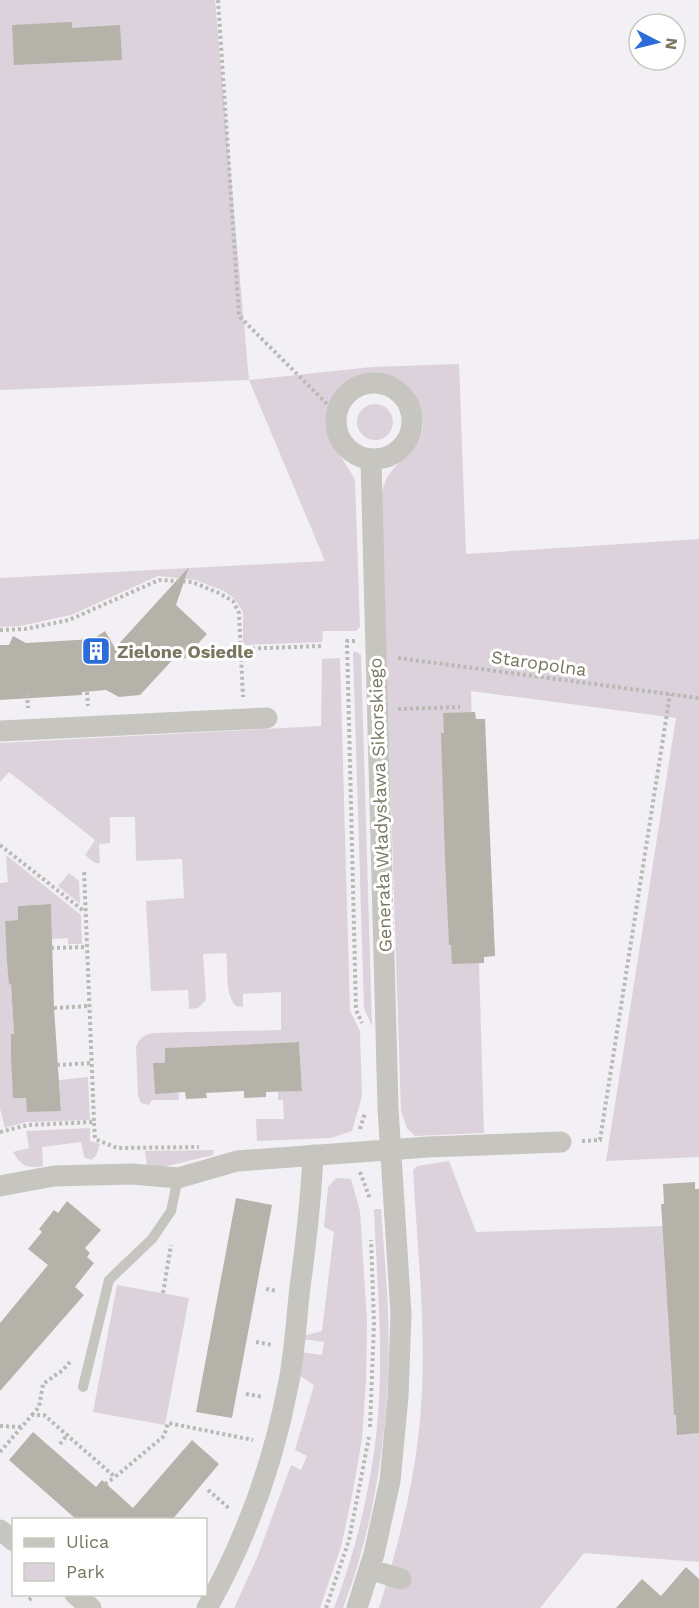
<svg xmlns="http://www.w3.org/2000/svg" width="699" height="1608" font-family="'Work Sans',sans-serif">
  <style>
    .green { fill: #dbd2db }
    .building { fill: #b5b3a9 }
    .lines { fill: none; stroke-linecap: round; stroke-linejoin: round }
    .path { stroke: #babab5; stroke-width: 4; stroke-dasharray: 3 3; stroke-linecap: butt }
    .service { stroke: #c6c5bf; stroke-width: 10 }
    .minor { stroke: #c6c5bf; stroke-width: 21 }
    .labels { text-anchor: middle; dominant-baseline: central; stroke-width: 6; stroke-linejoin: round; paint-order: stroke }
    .poi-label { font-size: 18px; font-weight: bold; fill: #7a7761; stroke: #fff; text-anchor: start }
    .street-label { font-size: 18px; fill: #7a7761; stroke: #fff }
  </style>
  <rect width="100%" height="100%" fill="#f2f0f4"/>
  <path class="green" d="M 0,0 L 215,0 L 249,380 L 372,367 L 459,364 L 466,554 L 699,539 L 699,1157 L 606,1161 L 676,718 L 471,691 L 484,1133 L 415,1136 L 407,1128 L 401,1111 L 381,497 C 383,488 385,479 391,472 C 403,456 422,447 423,424 C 423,415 420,405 416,398 C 390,352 318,378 327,428 C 331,447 347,463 355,480 L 360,627 L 356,631 L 323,631 L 322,642 L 243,645 L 243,612 L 235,599 L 224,591 L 196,580 L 158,576 L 71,615 L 20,626 L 0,627 L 0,578 L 325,561 L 249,380 L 0,390 Z
    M357 422a18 18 0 1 1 36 0a18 18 0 1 1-36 0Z
    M 353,652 L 357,652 L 361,655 L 372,1026 L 364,1008 Z
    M 340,658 L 350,1011 L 360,1031 L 362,1096 L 352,1131 L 331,1138 L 257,1141 L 256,1119 L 284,1119 L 283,1100 L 278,1100 L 278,1092 L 302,1090 L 299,1042 L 165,1048 L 165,1063 L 153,1064 L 155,1093 L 179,1093 L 179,1100 L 152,1100 L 149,1105 L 141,1103 L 138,1096 L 136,1047 C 139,1038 144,1035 153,1033 L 281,1030 L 281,992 L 243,994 L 243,1007 L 236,1006 C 224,993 229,970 226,953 L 203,954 L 206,1000 L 198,1008 L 189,1009 L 188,990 L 151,991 L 146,901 L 184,898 L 182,859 L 136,861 L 135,817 L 110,817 L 110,843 L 99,844 L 100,863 L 95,863 L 85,855 L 95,840 L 9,772 L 0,782 L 0,743 L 321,726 L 322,659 Z
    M 6,855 L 81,915 L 82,944 L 68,944 L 68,938 L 52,939 L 51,904 L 18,906 L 18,920 L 5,921 L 10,985 L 11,984 L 14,1034 L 12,1034 L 26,1098 L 61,1110 L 59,1080 L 88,1077 L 90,1120 L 26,1122 L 5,1128 L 0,1109 L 0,883 L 8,882 Z
    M 69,873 L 79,881 L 80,904 L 58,886 Z
    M 90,1128 L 90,1141 L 100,1144 L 96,1156 L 91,1160 L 84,1157 L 81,1142 L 42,1147 L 43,1166 C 27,1169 21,1166 13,1152 L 29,1148 L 26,1131 Z
    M 214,1150 L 213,1155 L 159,1168 L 147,1168 L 145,1151 Z
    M 449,1161 L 476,1232 L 699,1225 L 699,1562 L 584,1553 L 540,1608 L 379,1608 C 396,1552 411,1497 418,1439 C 429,1350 418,1259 413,1170 L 417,1166 Z
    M 336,1178 L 351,1179 L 360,1211 L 367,1322 L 366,1381 L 362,1439 L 352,1496 L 341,1547 L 320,1608 L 234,1608 L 257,1558 L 291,1465 L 301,1470 L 307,1456 L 295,1450 L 314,1385 L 297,1374 L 300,1352 L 322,1355 L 324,1342 L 302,1339 L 303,1336 L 322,1331 L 334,1232 L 324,1227 L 328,1187 Z
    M 374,1209 L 381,1209 C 385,1265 391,1322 388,1379 C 384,1456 371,1535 343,1608 L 334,1608 C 362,1534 379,1453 380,1374 C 381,1319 376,1264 374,1209 Z
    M 117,1285 L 189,1298 L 165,1425 L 93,1412 Z"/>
  <path class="building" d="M 72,22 L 72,28 L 120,25 L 122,60 L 14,65 L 12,25 Z
    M 189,567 L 176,605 L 207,634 L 184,659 L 178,654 L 140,695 L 119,697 L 106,690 L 82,692 L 82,695 L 0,700 L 0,645 L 9,645 L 13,636 L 26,643 L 93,639 L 105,631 L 115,648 Z
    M 475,712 L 476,719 L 485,719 L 495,956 L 484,957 L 484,963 L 452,964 L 451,945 L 449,945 L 445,858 L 441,733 L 444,733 L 443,713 Z
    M 51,904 L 54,1008 L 61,1111 L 27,1112 L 26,1098 L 13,1098 L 11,1057 L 11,1034 L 14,1034 L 11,984 L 9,985 L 7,961 L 5,921 L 18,920 L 18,906 Z
    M 299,1042 L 302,1091 L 266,1092 L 266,1097 L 244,1098 L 244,1091 L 206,1093 L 207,1098 L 186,1099 L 185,1092 L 155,1094 L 153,1063 L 165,1063 L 165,1048 Z
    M 695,1182 L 695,1189 L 699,1189 L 699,1433 L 677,1435 L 676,1415 L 674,1415 L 669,1329 L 661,1204 L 664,1204 L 663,1184 Z
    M 236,1198 L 272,1205 L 232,1418 L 196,1412 Z
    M 67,1201 L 101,1230 L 85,1248 L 90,1253 L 87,1257 L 94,1263 L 75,1287 L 84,1295 L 0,1391 L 0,1323 L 48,1265 L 28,1249 L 42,1232 L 39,1229 L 54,1210 L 58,1213 Z
    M 33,1432 L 96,1487 L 102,1480 L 133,1508 L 192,1440 L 219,1464 L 172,1520 L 77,1520 L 9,1460 Z
    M 686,1567 L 699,1579 L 699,1608 L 616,1608 L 642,1579 L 661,1596 Z"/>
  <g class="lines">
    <path class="path" d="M 218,0 L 239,316 L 336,413
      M 0,630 L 25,629 L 69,620 L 159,580 L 192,582 L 219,593 L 233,601 L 239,613 L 243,697
      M 355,641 L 347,641 L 356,1010 L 362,1023
      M 240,649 L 322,646
      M 398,658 L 699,698
      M 87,692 L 88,706
      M 27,694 L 28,708
      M 398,709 L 460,707
      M 0,845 L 85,912
      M 51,948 L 87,947
      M 54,1008 L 89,1006
      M 57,1065 L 92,1063
      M 94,1123 L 95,1139 L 117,1148 L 199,1147
      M 360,1129 L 365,1113
      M 0,1132 L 28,1125 L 94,1122 L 84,869
      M 582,1141 L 600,1140 L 670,694
      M 360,1172 L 370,1199
      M 266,1289 L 277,1291
      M 163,1293 L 171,1245
      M 256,1342 L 273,1345
      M 246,1394 L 263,1397
      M 32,1415 L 39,1407 L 43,1384 L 63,1370 L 70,1362
      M 0,1426 L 21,1427
      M 370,1427 L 374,1323 L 371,1240
      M 60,1444 L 68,1434
      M 0,1452 L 32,1415 L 44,1415 L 115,1477 L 164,1436 L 168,1423 L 253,1440
      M 105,1484 L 115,1477
      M 208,1490 L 230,1509
      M 29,1600 L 35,1594
      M 326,1608 L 349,1540 L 369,1437"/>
    <path class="service" d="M 83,1387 L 109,1280 L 152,1239 L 171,1211 L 178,1178"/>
    <path class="minor" d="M336 421a38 38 0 1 1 76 0a38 38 0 1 1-76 0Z
      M 0,731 L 267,718
      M 0,1186 L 54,1176 L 132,1174 L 178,1178 L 237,1161 L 428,1147 L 561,1142
      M 0,1530 L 14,1541
      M 369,1569 L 401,1579
      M 75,1594 L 91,1608
      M 207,1608 C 246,1539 273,1464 288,1386 C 295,1354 296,1320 300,1287 C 306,1243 311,1200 313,1155
      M 357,1608 L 374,1554 L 390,1481 L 398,1397 L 401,1314 L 388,1108 L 371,460"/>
  </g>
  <defs>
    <g id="building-square" transform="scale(1.5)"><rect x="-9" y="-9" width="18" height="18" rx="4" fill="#2b6cda" stroke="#fff"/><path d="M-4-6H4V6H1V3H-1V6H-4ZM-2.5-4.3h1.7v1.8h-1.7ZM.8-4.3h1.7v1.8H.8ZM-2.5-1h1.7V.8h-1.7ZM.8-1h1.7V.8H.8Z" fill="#fff"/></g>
  </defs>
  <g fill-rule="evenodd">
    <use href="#building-square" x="96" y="651"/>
  </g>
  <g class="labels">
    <g class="poi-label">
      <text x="117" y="651">Zielone Osiedle</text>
    </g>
    <g class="street-label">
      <text transform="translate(539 663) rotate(8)">Staropolna</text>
      <text transform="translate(380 805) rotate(-92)">Generała Władysława Sikorskiego</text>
    </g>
  </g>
  <rect x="12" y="1518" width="195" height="78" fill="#ffffff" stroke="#cac9c0" stroke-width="1.5"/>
  <rect x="24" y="1538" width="30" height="9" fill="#c6c5bf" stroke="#cac9c0" stroke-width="1.5"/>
  <text x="66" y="1548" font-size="18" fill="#7a7761">Ulica</text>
  <rect x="24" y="1563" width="30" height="18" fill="#dbd2db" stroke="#cac9c0" stroke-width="1.5"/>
  <text x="66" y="1578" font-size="18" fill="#7a7761">Park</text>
  <g transform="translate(657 42) rotate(97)"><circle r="28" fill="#ffffff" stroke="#cac9c0" stroke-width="1.5"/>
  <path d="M0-4.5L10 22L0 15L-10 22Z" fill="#2b6cda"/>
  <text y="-9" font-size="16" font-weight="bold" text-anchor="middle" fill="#7a7761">N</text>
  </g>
</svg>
